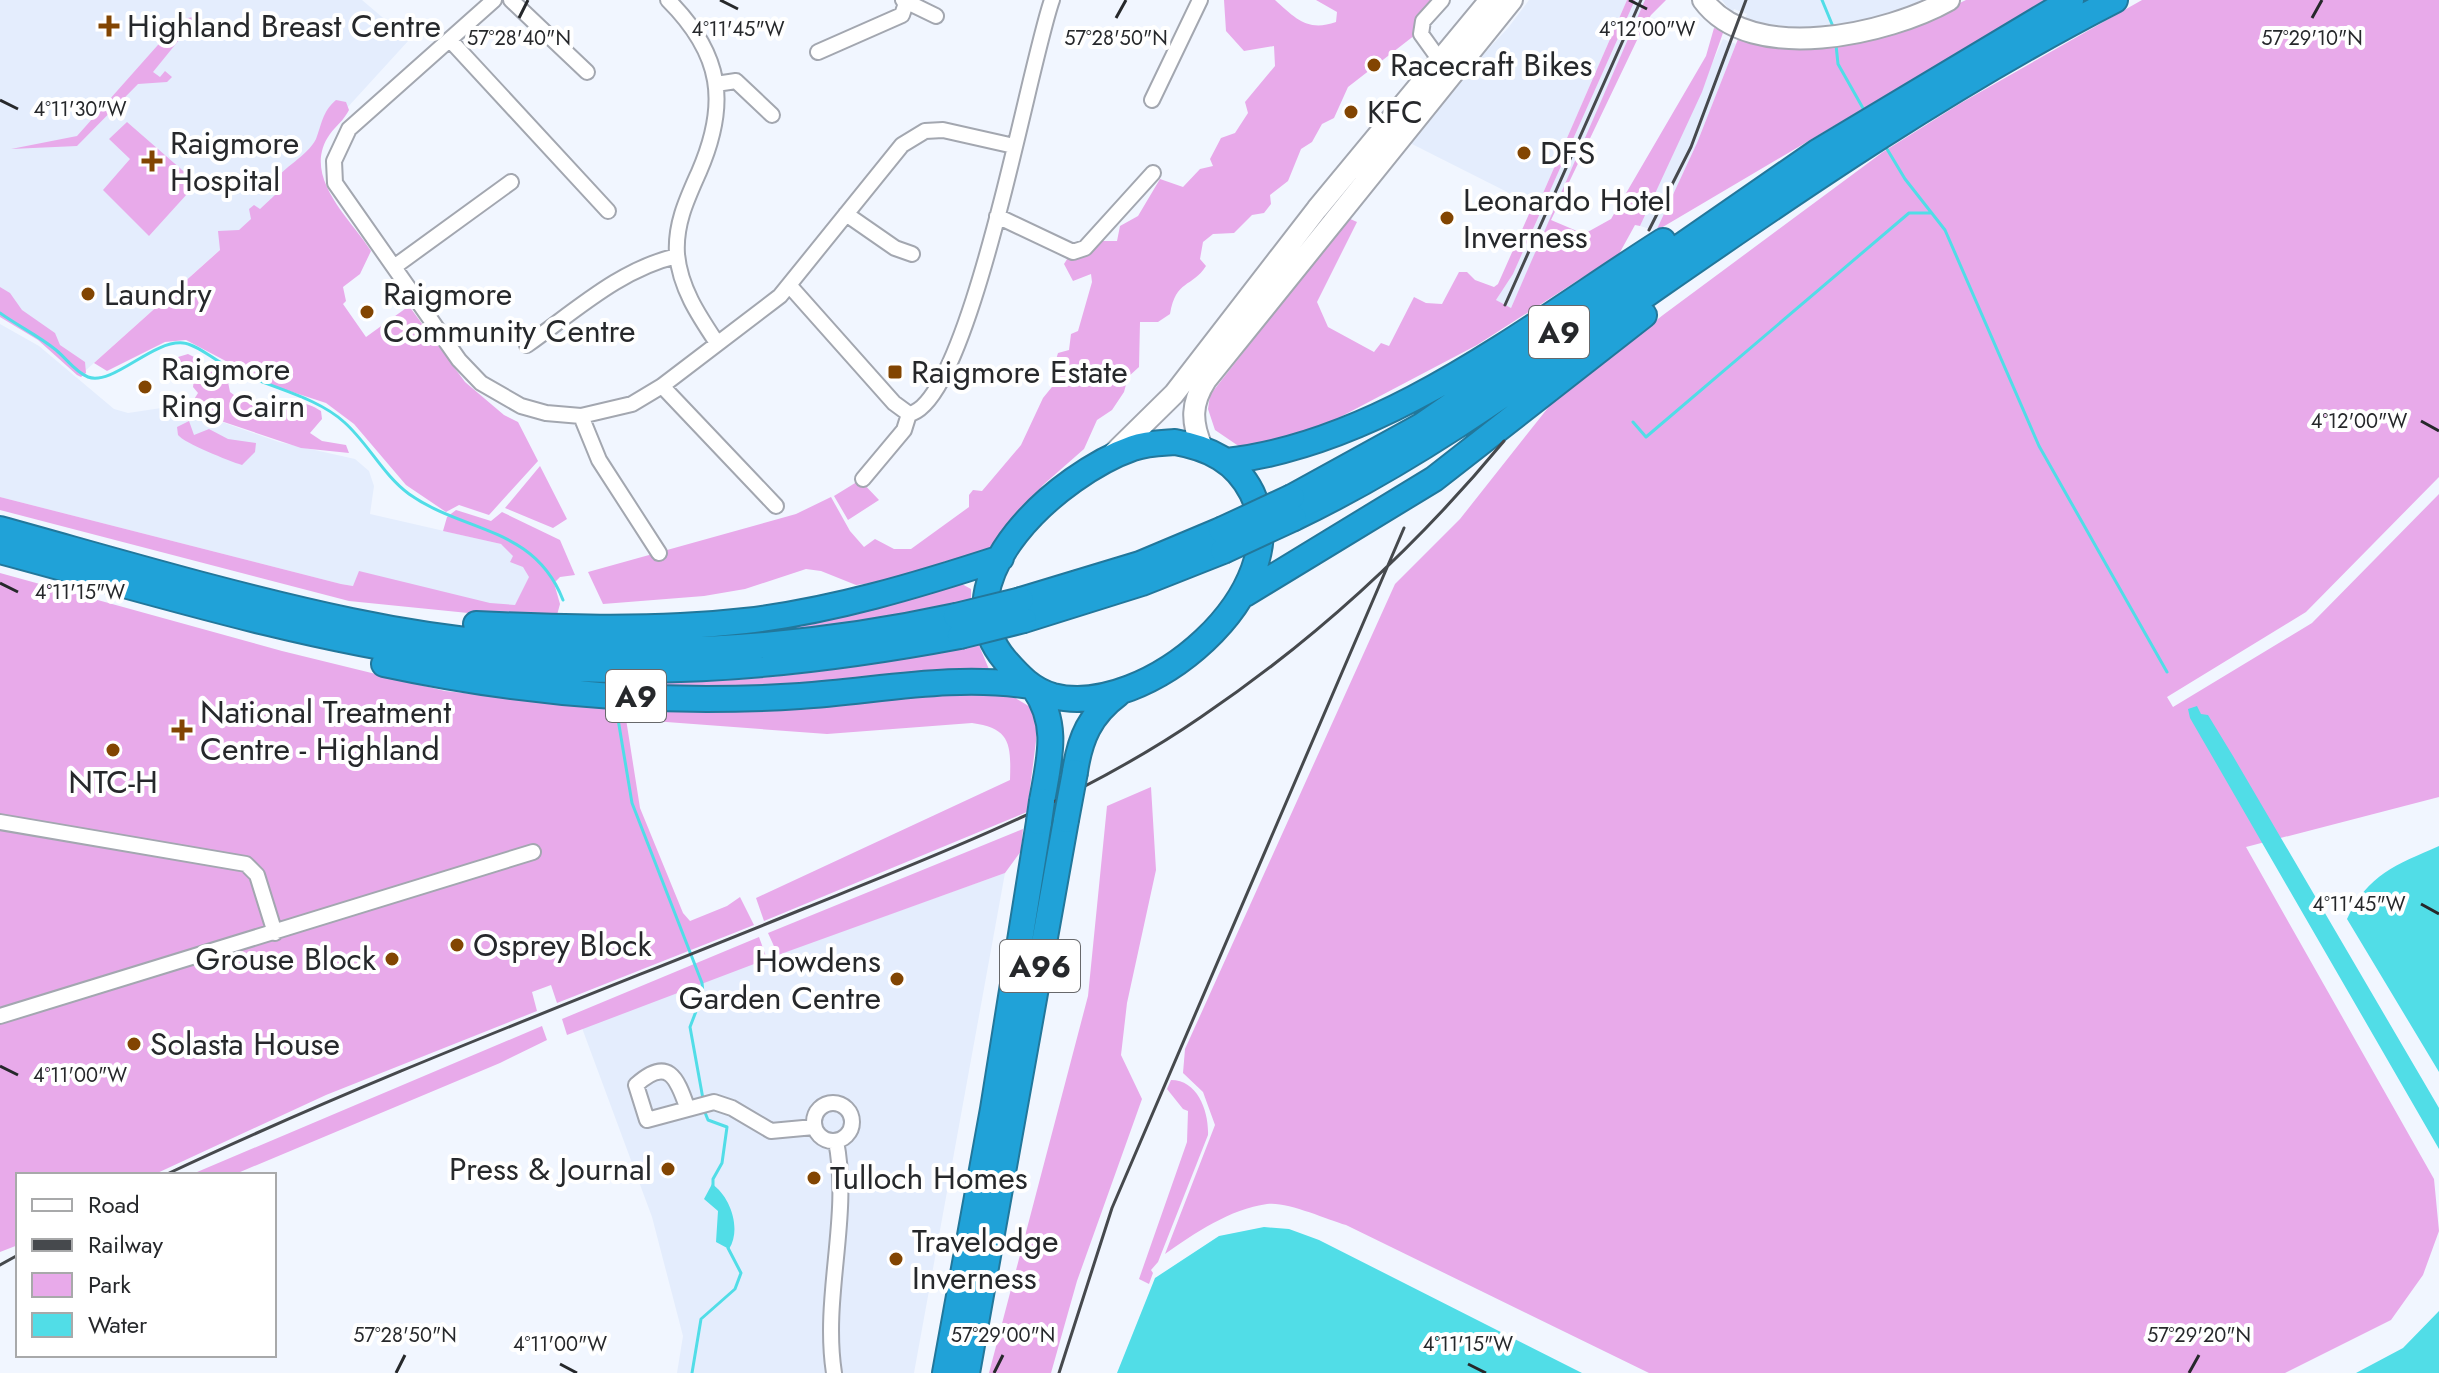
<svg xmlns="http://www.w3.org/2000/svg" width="2439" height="1373" font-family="Jost,sans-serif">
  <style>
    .built { fill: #e4edfd }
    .green { fill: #e8aaea }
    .water { fill: #51dde7 }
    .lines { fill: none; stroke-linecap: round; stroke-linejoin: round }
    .stream { stroke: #51dde7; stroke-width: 3 }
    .street-casing { stroke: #a3a7b0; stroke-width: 18 }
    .secondary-casing { stroke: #a3a7b0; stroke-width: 24 }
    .highway-casing { stroke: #22779b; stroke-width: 28 }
    .street { stroke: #fff; stroke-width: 14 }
    .secondary { stroke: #fff; stroke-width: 20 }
    .highway { stroke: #20a2d8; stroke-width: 24 }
    .rail { stroke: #46494d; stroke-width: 3 }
    .highway-bridge-casing { stroke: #22779b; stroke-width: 28; stroke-linecap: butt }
    .highway-bridge { stroke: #20a2d8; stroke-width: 24 }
    .ticks { fill: none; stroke: #26282b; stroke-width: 3 }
    .poi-dot { fill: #824502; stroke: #fff; stroke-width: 3 }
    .labels { text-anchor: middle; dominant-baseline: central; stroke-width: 8; stroke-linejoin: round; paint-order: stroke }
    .shield { fill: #fff; stroke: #67686b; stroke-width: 2 }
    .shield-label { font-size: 30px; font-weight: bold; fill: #26282b }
    .poi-label { font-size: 32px; fill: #26282b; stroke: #fff; text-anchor: start }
    .ticks-label { font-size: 20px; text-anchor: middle; fill: #26282b; stroke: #fff; stroke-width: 8; stroke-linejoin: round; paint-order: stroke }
  </style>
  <rect width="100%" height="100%" fill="#f1f6ff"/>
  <path class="built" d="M 0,0 L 362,0 L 409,40 L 336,120 L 272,203 L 85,371 L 0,299 Z
    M 1529,0 L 1627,0 L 1537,207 L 1406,141 L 1420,133 L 1437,112 L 1442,98 L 1508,28 Z
    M 1635,0 L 1645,0 L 1636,27 L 1511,308 L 1496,300 L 1513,274 Z
    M 1722,0 L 1930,0 L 1877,19 L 1802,28 L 1744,21 L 1747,14 L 1734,9 L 1732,14 Z
    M 1723,39 L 1736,44 L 1697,143 L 1656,231 L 1640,226 Z
    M 0,324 L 39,346 L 114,409 L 128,413 L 168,407 L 188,410 L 279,442 L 355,459 L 369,471 L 374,486 L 370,514 L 501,544 L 529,562 L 532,614 L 341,584 L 0,497 Z
    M 1005,873 L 914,1373 L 677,1373 L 683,1336 L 652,1217 L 582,1028 L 677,990 Z"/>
  <path class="green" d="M 1224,0 L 1275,0 C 1296,19 1308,32 1336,22 L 1337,12 L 1316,0 L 1435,0 L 1415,35 L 1348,87 L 1334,118 L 1322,124 L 1312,142 L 1301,149 L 1288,181 L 1270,195 L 1271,204 L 1264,213 L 1252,215 L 1234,233 L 1213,234 L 1203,242 L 1200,259 L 1206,266 C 1192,288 1176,279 1170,314 L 1158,322 L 1140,322 L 1139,367 L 1128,377 L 1124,392 L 1112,410 L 1097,420 L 1084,449 L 1043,485 L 983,556 L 945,561 L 920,577 L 856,585 L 821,571 L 806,569 L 745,589 L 704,596 L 603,604 L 588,572 L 796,514 L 831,497 L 850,531 L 864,547 L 875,539 L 894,549 L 911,549 L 969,507 L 969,495 L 973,490 L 982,491 L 1021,445 L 1043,398 L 1060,377 L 1054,366 L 1058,353 L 1069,350 L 1071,334 L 1078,331 L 1092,282 L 1091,274 L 1073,281 L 1064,264 L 1069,256 L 1089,256 L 1099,241 L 1117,241 L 1120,226 L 1138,216 L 1160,179 L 1183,187 L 1200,169 L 1213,166 L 1210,159 L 1221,138 L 1235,133 L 1248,113 L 1245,102 L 1275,66 L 1274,46 L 1244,51 L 1226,31 Z
    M 1627,0 L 1635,0 L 1513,274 L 1496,300 L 1511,308 L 1645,0 L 1666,0 L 1651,15 L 1638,38 L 1551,220 L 1584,234 L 1611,219 L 1706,56 L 1714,28 L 1724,30 L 1702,92 L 1640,226 L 1635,225 L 1619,254 L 1477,345 L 1325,425 L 1282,441 L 1240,447 L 1215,430 L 1208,409 L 1210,395 L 1348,218 L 1357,222 L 1317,302 L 1328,327 L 1374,352 L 1381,343 L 1389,346 L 1414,297 L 1426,303 L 1442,304 L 1459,272 L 1467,272 L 1475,280 L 1494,287 L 1498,284 L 1533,205 L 1537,207 Z
    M 1966,0 L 2047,0 L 1656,231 L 1697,143 L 1738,39 L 1842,45 L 1905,29 Z
    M 2142,0 L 2439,0 L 2439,477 L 2306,612 L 2167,697 L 2173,707 L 2312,623 L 2439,494 L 2439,797 L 2246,847 L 2434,1179 L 2439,1231 L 2423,1275 L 2391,1320 L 2285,1373 L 1649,1373 L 1346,1225 C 1326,1219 1286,1201 1267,1204 C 1230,1209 1195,1233 1165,1254 L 1215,1125 L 1203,1092 L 1183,1073 L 1185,1049 L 1395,584 L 1460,519 L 1551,404 L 1663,315 L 1883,152 L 1961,103 Z
    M 194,17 L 214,34 L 211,39 L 192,24 L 153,72 L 160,77 L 165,71 L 172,77 L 167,82 L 138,84 L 77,146 L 11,149 L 77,136 L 181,19 Z
    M 336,100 L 346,102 L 349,110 C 344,120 336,126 330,134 C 300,176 351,219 371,251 L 360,274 L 343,287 L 346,301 L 343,304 L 366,337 L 409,306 L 465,382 L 504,415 L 518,422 L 538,461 L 489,515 L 459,505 L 446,512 L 406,485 L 354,424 L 326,403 L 271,385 L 186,340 L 165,342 L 107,371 L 94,363 L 220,250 L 218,231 L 239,230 L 251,219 L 249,209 L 254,205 L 260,209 L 275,195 L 272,185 C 283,166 307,157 316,139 C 322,124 322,112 336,100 Z
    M 127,122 L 197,183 L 149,236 L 103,190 L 130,159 L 109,139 Z
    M 0,287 L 10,293 L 22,310 L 55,333 L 60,345 L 85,362 L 86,373 L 81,377 L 77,375 L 38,340 L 0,317 Z
    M 188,354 L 196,358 L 198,368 L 212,364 L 226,372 L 230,392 L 242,401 L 257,399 L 260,408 L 277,407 L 284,413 L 290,404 C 303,402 310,404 321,411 L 322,419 L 310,433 L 322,441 L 346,445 L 349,453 L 301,448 L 197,413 L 193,401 L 198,393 L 193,387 L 194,379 L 181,375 L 178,357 Z
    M 189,421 L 194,435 L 209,429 L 228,439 L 256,443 L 255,452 L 242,465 C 229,461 184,443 178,435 L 177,427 Z
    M 540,466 L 567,519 L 553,528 L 505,508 Z
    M 860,480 L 879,500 L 848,520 L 834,496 Z
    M 0,497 L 341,584 L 353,586 L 359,571 L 490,603 L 515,605 L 529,577 L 523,567 L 510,562 L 513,556 L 501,544 L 443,531 L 447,517 L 456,510 L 491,521 L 502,512 L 560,540 L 575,575 L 560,577 L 554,583 L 560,604 L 557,615 L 488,615 L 349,601 L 0,510 Z
    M 0,573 L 282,651 L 445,691 L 601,707 L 946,690 L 1007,693 L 1032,708 L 1038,725 L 1027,812 L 764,921 L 756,898 L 1010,780 C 1011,745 1011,728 972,723 L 827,734 L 626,719 L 640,808 L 683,913 L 690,921 L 727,906 L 740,897 L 754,925 L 557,1003 L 551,985 L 532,992 L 537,1011 L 326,1095 L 153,1175 L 18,1175 L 18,1245 L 0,1252 Z
    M 960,583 L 971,589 L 971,601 L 926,612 L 757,637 L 526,635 Z
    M 978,643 L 991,674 L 672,693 L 504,673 C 541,676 578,681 614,682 C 736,686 859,670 978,643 Z
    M 1151,787 L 1156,870 L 1127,1003 L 1121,1055 L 1142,1099 L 1077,1281 L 1051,1373 L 989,1373 L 1088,996 L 1107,806 Z
    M 1023,829 L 1021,851 L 1005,873 L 778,955 L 768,933 Z
    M 759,937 L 767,959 L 567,1035 L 562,1019 Z
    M 542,1026 L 547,1040 L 500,1063 L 233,1175 L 190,1175 Z
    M 1171,1080 C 1198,1080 1209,1112 1208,1135 L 1158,1262 L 1151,1270 L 1153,1273 L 1149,1284 L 1139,1279 L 1187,1142 L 1188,1111 L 1183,1109 L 1167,1089 Z"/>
  <path class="water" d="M 2197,706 L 2201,714 L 2208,715 L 2233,756 L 2439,1108 L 2439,1149 L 2190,718 L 2188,709 Z
    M 2439,846 L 2439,1072 L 2347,919 C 2368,874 2396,865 2439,846 Z
    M 712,1184 C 730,1196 742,1229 729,1249 L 716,1242 L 718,1211 L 704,1199 Z
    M 1264,1227 L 1289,1229 L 1319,1240 L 1582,1373 L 1117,1373 L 1155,1278 L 1219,1236 Z
    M 2439,1311 L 2439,1373 L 2356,1373 L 2403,1348 Z"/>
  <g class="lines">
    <path class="stream" d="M 1822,0 L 1834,29
      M 1836,45 L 1838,64 L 1864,110
      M 1884,144 L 1905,179 L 1945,230 L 2039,446 L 2167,672
      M 0,313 C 18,326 39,336 56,350 C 66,358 75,372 88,377 C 113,386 152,340 183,343 C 196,344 213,359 225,365 C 263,387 313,394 344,422 C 368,443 383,475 409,494 C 464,533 534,526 563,600
      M 1633,422 L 1646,437 L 1909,213 L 1931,213
      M 617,713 L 632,803 L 702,983 L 703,993 L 690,1027 L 703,1099
      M 704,1110 L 708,1120 L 727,1127 L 722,1163 L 713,1179 L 713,1188
      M 692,1373 L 701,1319 L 735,1289 L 741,1273 L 728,1248"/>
    <g class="street-casing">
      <path id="street" d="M 494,0 L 349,129 L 334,161 L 335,183 L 459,360 L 481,383 L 521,406 L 546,413 L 581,416 L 632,404 L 662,386 L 780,296 L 902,145 L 925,131 L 943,130 L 1014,146
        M 511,0 L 587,72
        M 668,0 C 722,54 729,103 699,172 C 687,199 675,224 677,254 C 680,288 699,316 717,343
        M 903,0 L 936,16
        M 450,40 L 608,211
        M 818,52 L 902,15 L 906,3
        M 1439,59 L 1421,34 L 1423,21 L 1442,0
        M 716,84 L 736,81 L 772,115
        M 1152,100 L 1200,0
        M 846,214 L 895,248 L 912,254
        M 997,216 L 1073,252 L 1085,248 L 1153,173
        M 394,267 L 511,182
        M 789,285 L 894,403 L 909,414
        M 527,345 C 574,312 620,269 677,256
        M 662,386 L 776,506
        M 909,414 C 970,403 1029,64 1052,0
        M 581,416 L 599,460 L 659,553
        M 863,479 L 904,430 L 909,414
        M 0,822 L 246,864 L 257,875 L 275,933
        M 0,1016 L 533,852
        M814 1122a19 19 0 1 1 38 0a19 19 0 1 1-38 0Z
        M 687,1107 C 677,1078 668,1056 636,1085 L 647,1120 L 714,1102 L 732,1108 L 771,1131 L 814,1127
        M 834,1373 C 822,1296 851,1217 836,1141"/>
    </g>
    <g class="secondary-casing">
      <path id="secondary" d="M 1703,0 C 1751,66 1889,34 1949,0
        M 1202,447 C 1191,422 1191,403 1206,380 L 1512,0
        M 1114,453 L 1174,394 L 1317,209 L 1490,0"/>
    </g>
    <g class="highway-casing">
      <path id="highway" d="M 1175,442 C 1209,448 1236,461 1252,493 C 1299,591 1145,720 1053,696 C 1032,690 1019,676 1005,660 C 937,579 1061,473 1133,448 C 1147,443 1161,443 1175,442 Z
        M 1227,461 C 1385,443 1532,324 1663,241
        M 1292,497 L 1421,426 L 1817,152 L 2071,0
        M 1294,518 C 1424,456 1539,370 1657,287 C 1804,185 1955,82 2115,0
        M 0,529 C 116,561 233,596 351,621 C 550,663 758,659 956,616
        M 0,551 C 146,590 292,636 442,657 C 620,682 784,669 960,636
        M 1245,594 L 1434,479 L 1644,315
        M 1021,600 L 1140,564 L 1221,530
        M 1024,620 L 1142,583 L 1223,551
        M 476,624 C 566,628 655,631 745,621 C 832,611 918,585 1001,558
        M 384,664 C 519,693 662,705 800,696 C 877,691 953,674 1030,686
        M 1034,688 C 1060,725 1049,760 1042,801
        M 1075,772 C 1080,738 1090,715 1118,694
        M 945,1373 L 993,1109 L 1039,822
        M 967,1373 L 1066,820"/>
    </g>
    <use href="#street" class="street"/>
    <use href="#secondary" class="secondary"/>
    <use href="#highway" class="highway"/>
    <path class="rail" d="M 1649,230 L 1691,147 L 1746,0
      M 1505,305 L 1641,0
      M 165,1175 C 373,1077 589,996 803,909 C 939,854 1079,801 1201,717 C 1315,640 1416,547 1504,441
      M 0,1265 L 18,1255
      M 1059,1373 L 1112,1208 L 1404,528"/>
    <g class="highway-bridge-casing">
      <path id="highway-bridge" d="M 1221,530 L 1292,497
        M 1223,551 L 1294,518
        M 956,616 L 1021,600
        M 960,636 L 1024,620
        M 1066,820 L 1075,772
        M 1039,822 L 1042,801"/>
    </g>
    <use href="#highway-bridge" class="highway-bridge"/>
  </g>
  <path class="ticks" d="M 720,0 L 738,9M 1629,0 L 1647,9M 519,18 L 528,0M 1116,18 L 1126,0M 2312,18 L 2322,0M 0,100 L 18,109M 2421,421 L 2439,431M 0,583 L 18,592M 2421,904 L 2439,914M 0,1066 L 18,1075M 560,1364 L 577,1373M 1468,1364 L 1486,1373M 396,1373 L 405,1355M 994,1373 L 1003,1355M 2189,1373 L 2199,1355"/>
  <g class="poi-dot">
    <path d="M105 14h8v8h8v8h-8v8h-8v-8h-8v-8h8z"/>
    <circle cx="1374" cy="65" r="8"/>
    <circle cx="1351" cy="112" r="8"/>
    <circle cx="1524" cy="153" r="8"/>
    <path d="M148 149h8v8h8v8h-8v8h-8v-8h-8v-8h8z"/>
    <circle cx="1447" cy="218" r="8"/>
    <circle cx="88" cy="294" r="8"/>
    <circle cx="367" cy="312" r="8"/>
    <rect x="887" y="364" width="16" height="16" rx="4"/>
    <circle cx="145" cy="387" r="8"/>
    <path d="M178 718h8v8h8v8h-8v8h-8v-8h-8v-8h8z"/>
    <circle cx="113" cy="750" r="8"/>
    <circle cx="457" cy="945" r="8"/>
    <circle cx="392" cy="959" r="8"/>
    <circle cx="897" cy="979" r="8"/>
    <circle cx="134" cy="1044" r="8"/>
    <circle cx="668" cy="1169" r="8"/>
    <circle cx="814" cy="1178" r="8"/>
    <circle cx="896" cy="1259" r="8"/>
  </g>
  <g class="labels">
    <g class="shield">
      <rect x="1529" y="306" width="60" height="52" rx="6"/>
      <rect x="606" y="670" width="60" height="52" rx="6"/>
      <rect x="1000" y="940" width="80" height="52" rx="6"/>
    </g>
    <g class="shield-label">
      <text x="1559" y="332">A9</text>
      <text x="636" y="696">A9</text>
      <text x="1040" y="966">A96</text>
    </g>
    <g class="poi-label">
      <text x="127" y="26">Highland Breast Centre</text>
      <text x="1390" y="65">Racecraft Bikes</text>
      <text x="1367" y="112">KFC</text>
      <text x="170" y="143">Raigmore<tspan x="170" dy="37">Hospital</tspan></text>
      <text x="1540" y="153">DFS</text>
      <text x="1463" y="200">Leonardo Hotel<tspan x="1463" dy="37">Inverness</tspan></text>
      <text x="104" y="294">Laundry</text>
      <text x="383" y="294">Raigmore<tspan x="383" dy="37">Community Centre</tspan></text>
      <text x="161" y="369">Raigmore<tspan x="161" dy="37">Ring Cairn</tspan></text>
      <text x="911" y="372">Raigmore Estate</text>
      <text x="200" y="712">National Treatment<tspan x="200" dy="37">Centre - Highland</tspan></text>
      <text x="113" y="782" text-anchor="middle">NTC-H</text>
      <text x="473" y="945">Osprey Block</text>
      <text x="376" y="959" text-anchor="end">Grouse Block</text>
      <text x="881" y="961" text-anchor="end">Howdens<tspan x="881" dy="37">Garden Centre</tspan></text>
      <text x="150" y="1044">Solasta House</text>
      <text x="652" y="1169" text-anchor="end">Press &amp; Journal</text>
      <text x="830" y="1178">Tulloch Homes</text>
      <text x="912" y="1241">Travelodge<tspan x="912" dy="37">Inverness</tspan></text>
    </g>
  </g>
  <g class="ticks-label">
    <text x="738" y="36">4°11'45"W</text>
    <text x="1647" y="36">4°12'00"W</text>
    <text x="519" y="45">57°28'40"N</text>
    <text x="1116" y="45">57°28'50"N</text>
    <text x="2312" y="45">57°29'10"N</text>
    <text x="80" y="116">4°11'30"W</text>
    <text x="2359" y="428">4°12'00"W</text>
    <text x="80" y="599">4°11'15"W</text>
    <text x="2359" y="911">4°11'45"W</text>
    <text x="80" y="1082">4°11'00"W</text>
    <text x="405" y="1342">57°28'50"N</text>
    <text x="1003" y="1342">57°29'00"N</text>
    <text x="2199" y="1342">57°29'20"N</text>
    <text x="560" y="1351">4°11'00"W</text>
    <text x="1468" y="1351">4°11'15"W</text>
  </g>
  <rect x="16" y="1173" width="260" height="184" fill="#ffffff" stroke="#a8a9aa" stroke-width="2"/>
  <rect x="32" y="1199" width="40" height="12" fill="#ffffff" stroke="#a8a9aa" stroke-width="2"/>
  <text x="88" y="1213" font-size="24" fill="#26282b">Road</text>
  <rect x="32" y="1239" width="40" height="12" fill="#46494d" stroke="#a8a9aa" stroke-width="2"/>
  <text x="88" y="1253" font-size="24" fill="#26282b">Railway</text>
  <rect x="32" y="1273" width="40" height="24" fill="#e8aaea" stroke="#a8a9aa" stroke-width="2"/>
  <text x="88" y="1293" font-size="24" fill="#26282b">Park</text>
  <rect x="32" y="1313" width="40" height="24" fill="#51dde7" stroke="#a8a9aa" stroke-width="2"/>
  <text x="88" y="1333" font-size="24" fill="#26282b">Water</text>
</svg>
